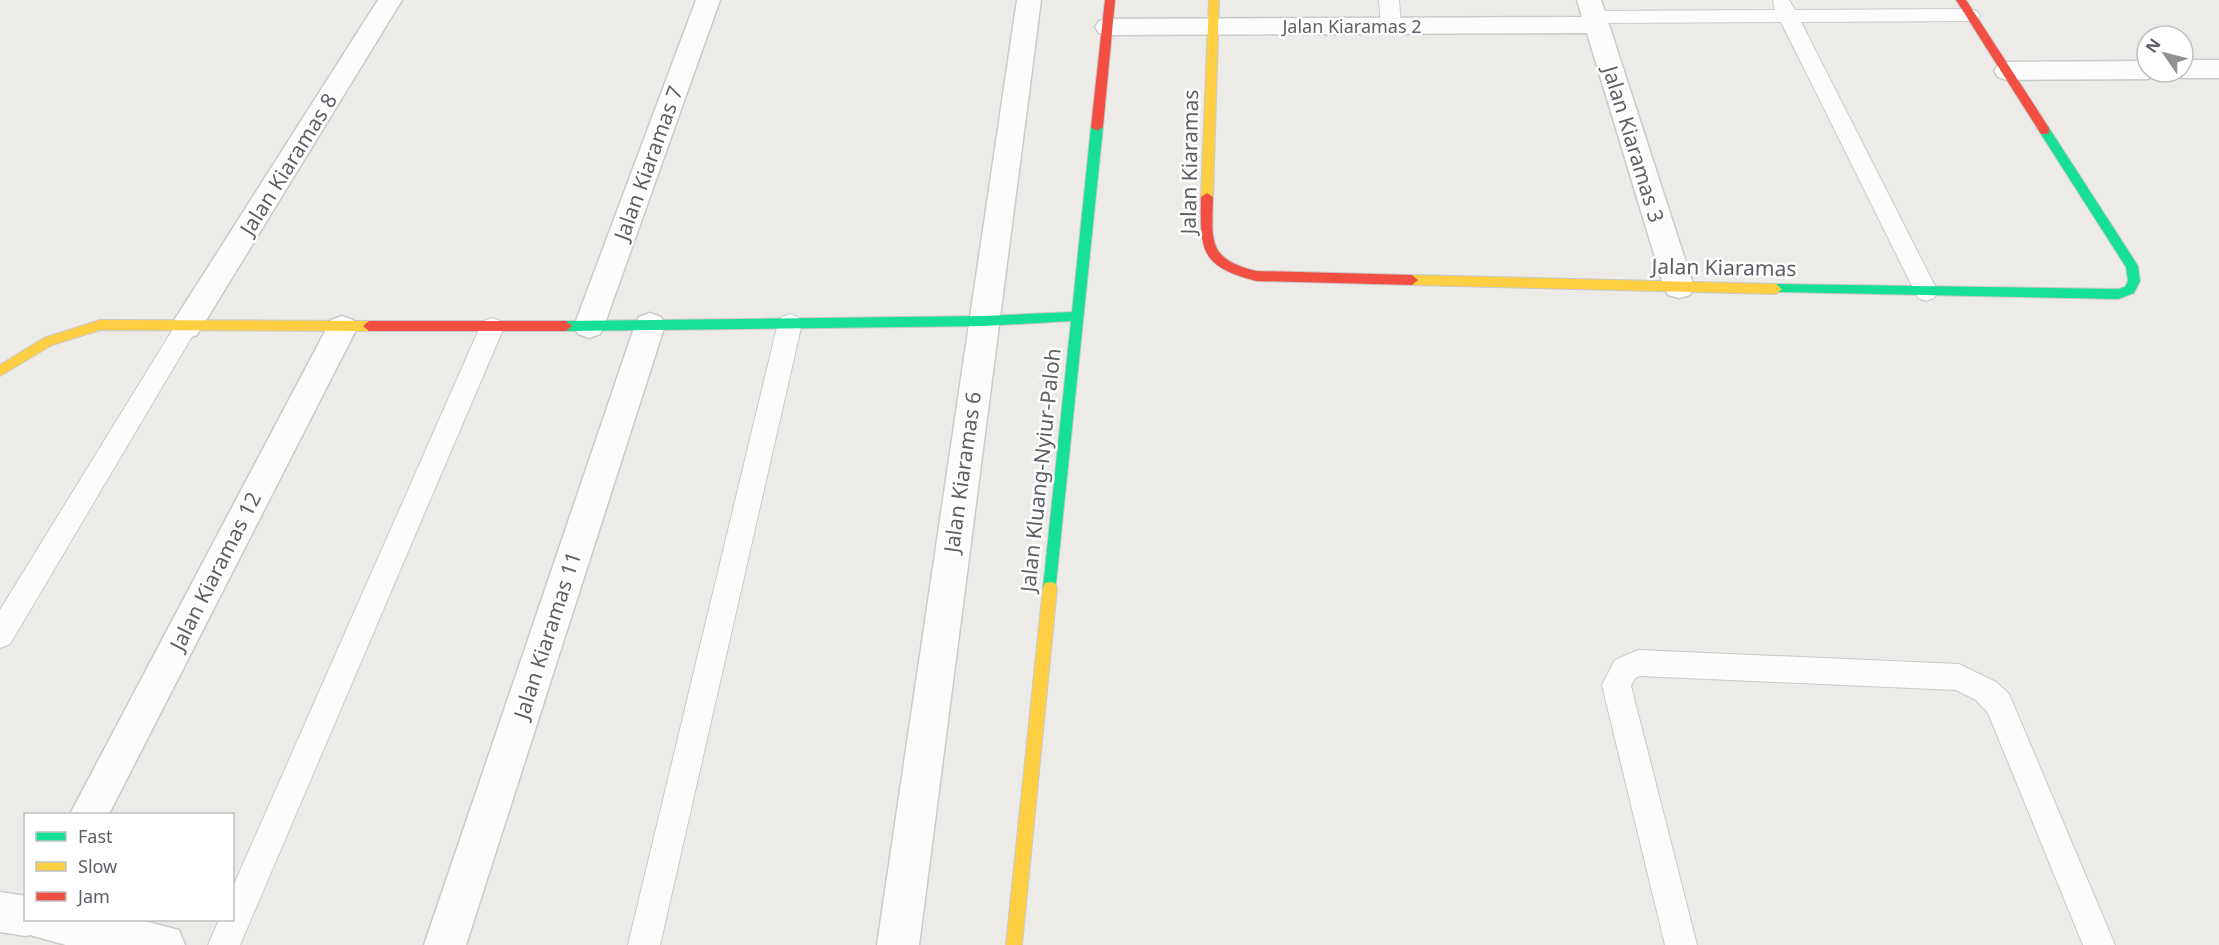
<svg xmlns="http://www.w3.org/2000/svg" width="2219" height="945" font-family="'Noto Sans',sans-serif">
  <style>
    .lines { fill: none; stroke-linecap: round; stroke-linejoin: round }
    .lane-casing { stroke: #c9caca; stroke-width: 2 }
    .street-casing { stroke: #c9caca; stroke-width: 3 }
    .fast-casing { stroke: #c9c9c9; stroke-width: 2 }
    .slow-casing { stroke: #c9c9c9; stroke-width: 2 }
    .jam-casing { stroke: #c9c9c9; stroke-width: 2 }
    .lane { fill: #fcfcfc; fill-rule: evenodd }
    .street { fill: #fcfcfc; fill-rule: evenodd }
    .fast { fill: #16e098; fill-rule: evenodd }
    .slow { fill: #ffcf43; fill-rule: evenodd }
    .jam { fill: #f24e42; fill-rule: evenodd }
    .labels { text-anchor: middle; dominant-baseline: central; stroke-width: 5; stroke-linejoin: round; paint-order: stroke }
    .far-street-label { font-size: 18px; fill: #5d6165; stroke: #fff }
    .street-label { font-size: 21px; fill: #5d6165; stroke: #fff }
  </style>
  <rect width="100%" height="100%" fill="#edebe8"/>
  <g class="lines">
    <g class="lane-casing">
      <path id="lane" d="M 1379,0 L 1399,0 L 1401,26 L 1398,30 L 1391,32 L 1384,30 L 1381,26 Z
        M 1773,0 L 1789,0 L 1795,10 L 1970,9 L 1977,11 L 1980,15 L 1977,19 L 1970,21 L 1801,22 L 1938,292 L 1934,298 L 1926,301 L 1918,298 L 1781,22 L 1595,23 L 1588,21 L 1585,17 L 1588,13 L 1595,11 L 1775,10 Z
        M 790,314 L 798,317 L 802,323 L 660,945 L 628,945 L 778,323 L 782,317 Z
        M 186,318 L 194,321 L 198,327 L 194,333 L 10,644 L 0,648 L 0,610 L 178,321 Z
        M 492,318 L 500,321 L 504,327 L 240,945 L 208,945 L 219,920 L 232,920 L 232,889 L 480,327 L 484,321 Z
        M 1638,650 L 1959,664 L 1996,682 L 2009,694 L 2115,945 L 2083,945 L 1988,713 L 1976,700 L 1956,690 L 1640,676 L 1635,678 L 1631,686 L 1697,945 L 1665,945 L 1602,685 L 1615,660 Z"/>
    </g>
    <g class="street-casing">
      <path id="street" d="M 378,0 L 402,0 L 197,335 L 186,339 L 175,335 L 171,327 L 175,319 Z
        M 696,0 L 720,0 L 604,326 L 600,334 L 589,338 L 578,334 L 574,326 Z
        M 1017,0 L 1041,0 L 919,945 L 877,945 Z
        M 1577,0 L 1601,0 L 1694,287 L 1690,295 L 1679,298 L 1668,295 L 1664,287 L 1587,33 L 1108,35 L 1099,33 L 1095,27 L 1099,21 L 1108,19 L 1582,17 Z
        M 2183,60 L 2219,60 L 2219,78 L 2183,78 L 2174,75 L 2172,72 L 2183,72 Z
        M 2147,61 L 2147,72 L 2159,72 L 2156,76 L 2147,79 L 2007,80 L 1998,77 L 1994,71 L 1998,65 L 2007,62 Z
        M 650,313 L 661,317 L 665,325 L 466,945 L 424,945 L 635,325 L 639,317 Z
        M 342,316 L 353,320 L 357,328 L 109,814 L 70,814 L 331,320 Z
        M 0,892 L 26,896 L 26,920 L 140,920 L 179,930 L 185,945 L 66,945 L 30,935 L 26,936 L 0,932 Z"/>
    </g>
    <g class="fast-casing">
      <path id="fast" d="M 1097,123 L 1103,127 L 1055,593 L 1050,594 L 1045,593 L 1043,588 L 1071,321 L 983,326 L 566,331 L 560,326 L 566,321 L 983,316 L 1072,312 L 1091,127 Z
        M 2045,127 L 2049,128 L 2138,266 L 2140,281 L 2134,293 L 2118,299 L 1772,292 L 1770,289 L 1776,284 L 2118,289 L 2125,287 L 2128,281 L 2126,267 L 2039,131 Z"/>
    </g>
    <g class="slow-casing">
      <path id="slow" d="M 1209,0 L 1219,0 L 1213,197 L 1207,201 L 1201,197 Z
        M 1412,275 L 1776,284 L 1782,289 L 1776,294 L 1412,285 L 1406,280 Z
        M 100,320 L 369,321 L 375,326 L 369,331 L 100,330 L 52,345 L 0,376 L 0,365 L 44,338 Z
        M 1050,582 L 1055,583 L 1057,588 L 1022,945 L 1006,945 L 1043,588 L 1045,583 Z"/>
    </g>
    <g class="jam-casing">
      <path id="jam" d="M 1105,0 L 1115,0 L 1103,127 L 1097,131 L 1091,127 Z
        M 1956,0 L 1966,0 L 2049,128 L 2049,134 L 2041,134 Z
        M 1207,193 L 1213,197 C 1212,241 1207,259 1256,271 L 1412,275 L 1418,280 L 1412,285 L 1256,281 C 1200,266 1200,251 1201,197 Z
        M 369,321 L 566,321 L 572,326 L 566,331 L 369,331 L 363,326 Z"/>
    </g>
    <use href="#lane" class="lane"/>
    <use href="#street" class="street"/>
    <use href="#fast" class="fast"/>
    <use href="#slow" class="slow"/>
    <use href="#jam" class="jam"/>
  </g>
  <g class="labels">
    <g class="far-street-label">
      <text x="1352" y="26">Jalan Kiaramas 2</text>
    </g>
    <g class="street-label">
      <text transform="translate(1634 144) rotate(73)">Jalan Kiaramas 3</text>
      <text transform="translate(1189 162) rotate(-89)">Jalan Kiaramas</text>
      <text transform="translate(648 163) rotate(-70)">Jalan Kiaramas 7</text>
      <text transform="translate(288 164) rotate(-58)">Jalan Kiaramas 8</text>
      <text transform="translate(1724 267) rotate(1)">Jalan Kiaramas</text>
      <text transform="translate(1040 470) rotate(-84)">Jalan Kluang-Nyiur-Paloh</text>
      <text transform="translate(962 472) rotate(-82)">Jalan Kiaramas 6</text>
      <text transform="translate(215 571) rotate(-63)">Jalan Kiaramas 12</text>
      <text transform="translate(547 635) rotate(-72)">Jalan Kiaramas 11</text>
    </g>
  </g>
  <rect x="24" y="813" width="210" height="108" fill="#ffffff" stroke="#bec0c1" stroke-width="1.5"/>
  <rect x="36" y="832" width="30" height="9" fill="#16e098" stroke="#bec0c1" stroke-width="1.5"/>
  <text x="78" y="843" font-size="18" fill="#5d6165">Fast</text>
  <rect x="36" y="862" width="30" height="9" fill="#ffcf43" stroke="#bec0c1" stroke-width="1.5"/>
  <text x="78" y="873" font-size="18" fill="#5d6165">Slow</text>
  <rect x="36" y="892" width="30" height="9" fill="#f24e42" stroke="#bec0c1" stroke-width="1.5"/>
  <text x="78" y="903" font-size="18" fill="#5d6165">Jam</text>
  <g transform="translate(2165 54) rotate(305)"><circle r="28" fill="#ffffff" stroke="#bec0c1" stroke-width="1.5"/>
  <path d="M0-4.5L10 22L0 15L-10 22Z" fill="#8f9193"/>
  <text y="-9" font-size="16" font-weight="bold" text-anchor="middle" fill="#5d6165">N</text>
  </g>
</svg>
